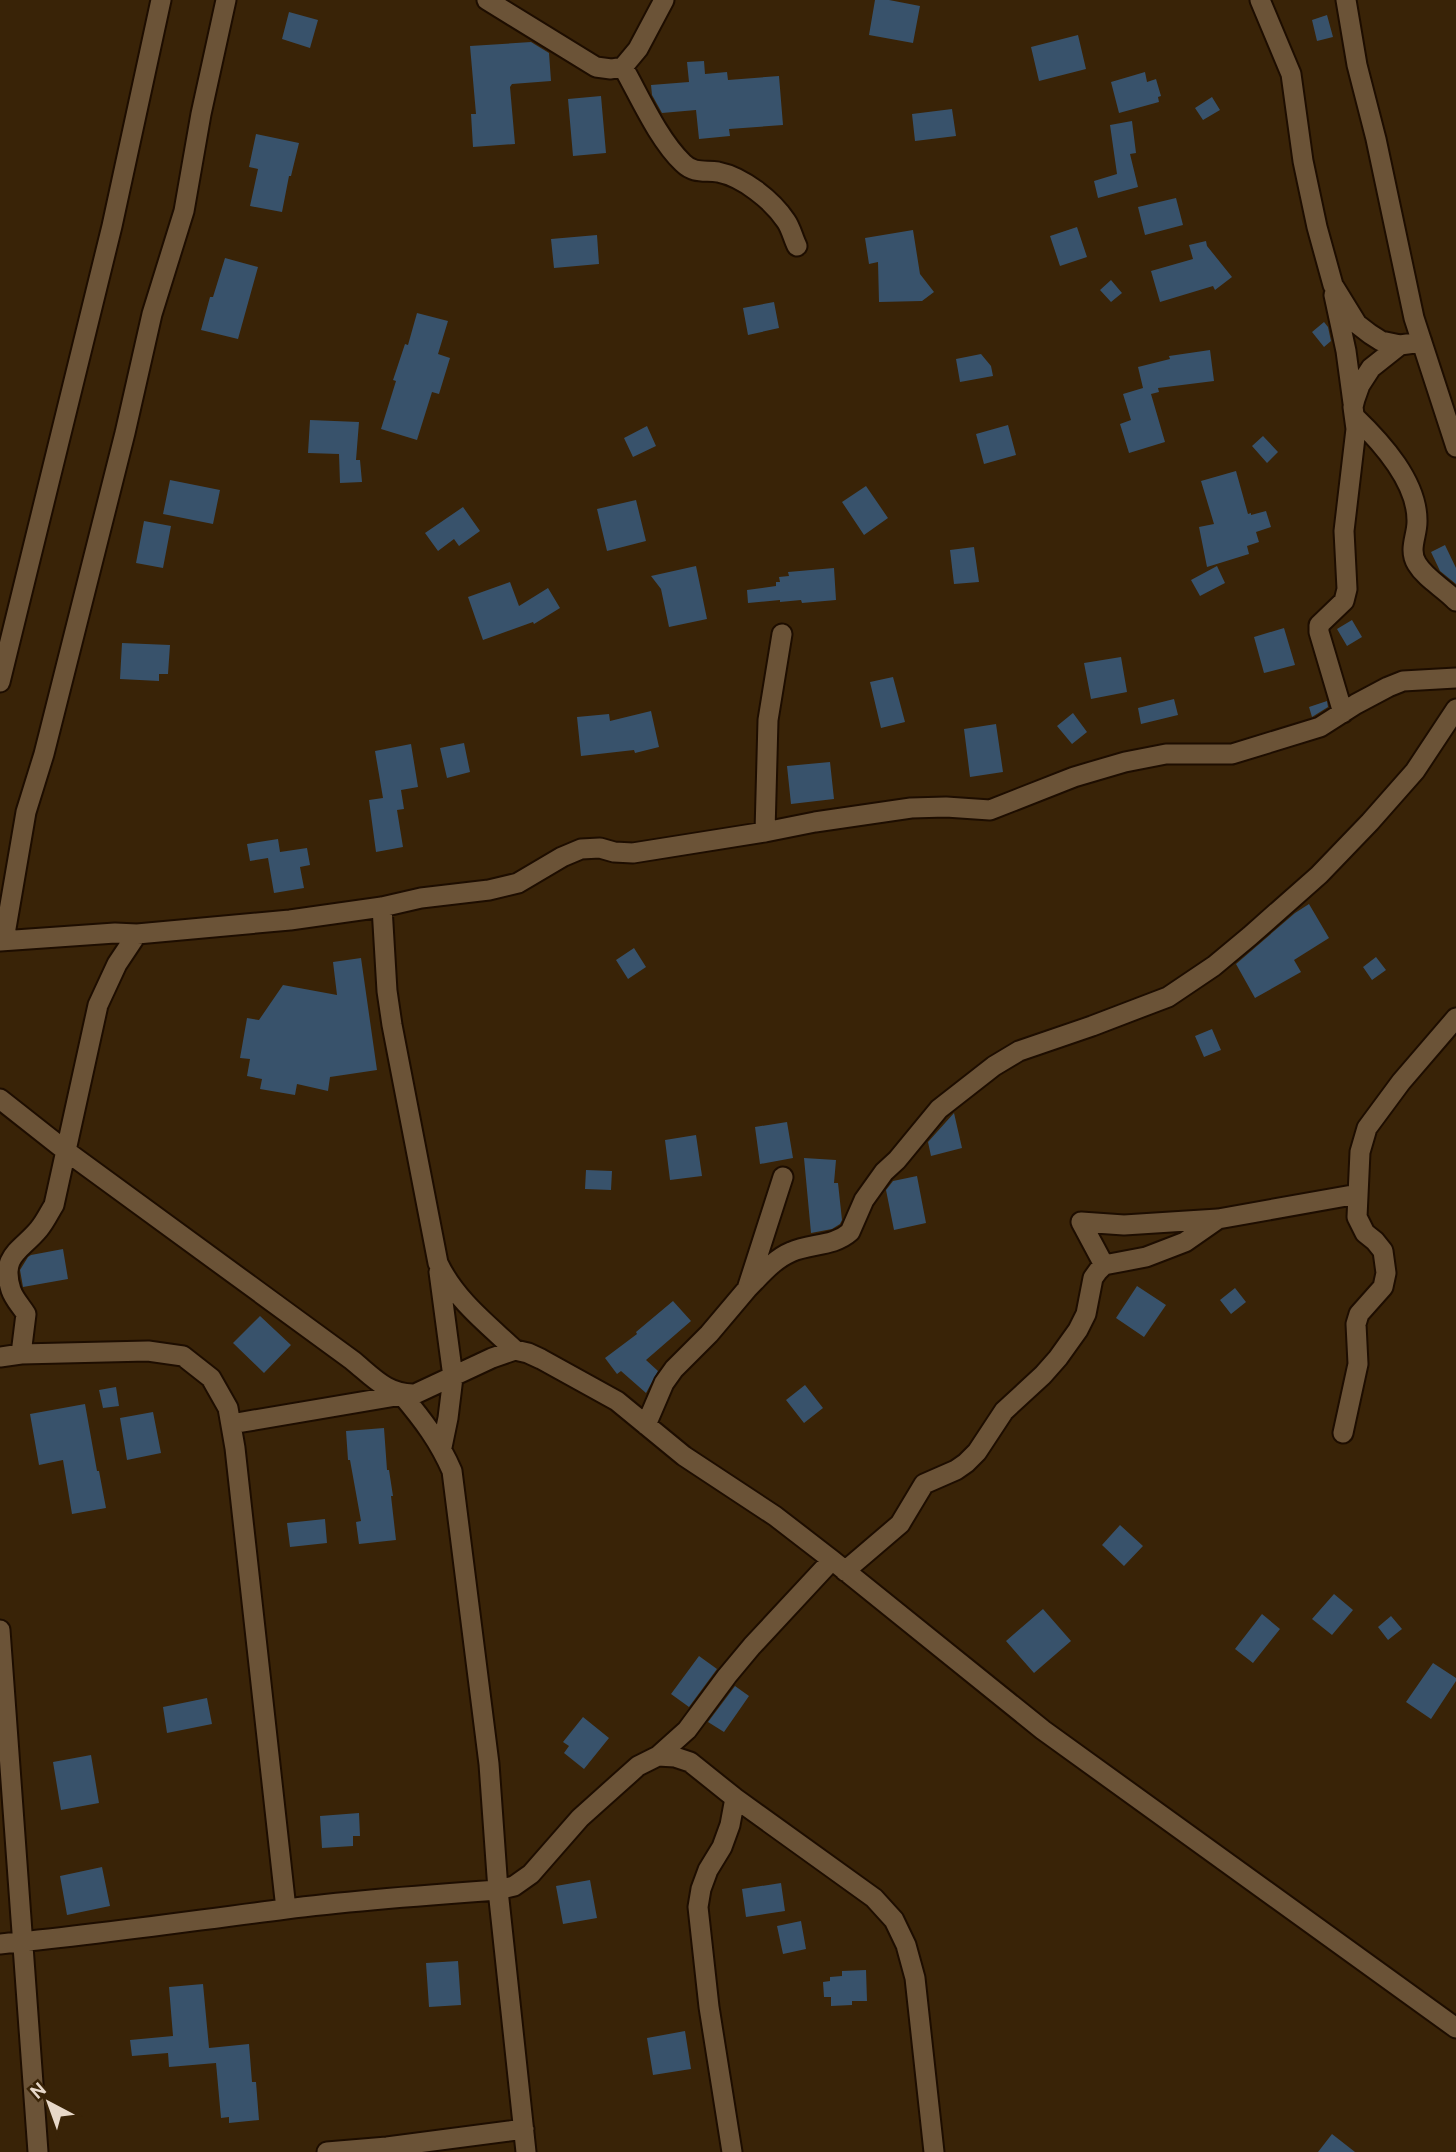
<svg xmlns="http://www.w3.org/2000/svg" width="1456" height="2152" font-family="Overpass,sans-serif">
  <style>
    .building { fill: #38526b }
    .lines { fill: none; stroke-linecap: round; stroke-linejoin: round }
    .minor-casing { stroke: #1d0d00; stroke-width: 23 }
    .minor { stroke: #6b5337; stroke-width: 19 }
  </style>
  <rect width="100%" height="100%" fill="#392307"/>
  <path class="building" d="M 875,0 L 889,0 L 920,6 L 913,43 L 869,35 Z
    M 289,12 L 318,20 L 310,48 L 282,39 Z
    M 1327,15 L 1333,37 L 1317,41 L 1312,20 Z
    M 1078,35 L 1086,69 L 1039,81 L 1031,47 Z
    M 531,42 L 549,53 L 551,81 L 512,84 L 510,87 L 515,144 L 473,147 L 471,114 L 476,114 L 470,46 Z
    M 704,61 L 705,74 L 727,72 L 728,80 L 779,76 L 783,125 L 729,129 L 730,136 L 699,139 L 696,110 L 662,113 L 652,95 L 651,85 L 689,82 L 687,62 Z
    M 1145,72 L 1147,82 L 1156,79 L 1161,96 L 1158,97 L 1159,102 L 1119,113 L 1111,82 Z
    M 601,96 L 606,153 L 573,156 L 568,99 Z
    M 1212,97 L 1220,110 L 1203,120 L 1195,108 Z
    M 952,109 L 956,136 L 915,141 L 912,114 Z
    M 1132,121 L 1136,153 L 1130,154 L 1138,187 L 1098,198 L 1094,181 L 1117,174 L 1110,125 Z
    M 256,134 L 299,143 L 291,176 L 289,176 L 282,212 L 250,206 L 258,169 L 249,167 Z
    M 1176,198 L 1183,225 L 1145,235 L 1138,207 Z
    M 1077,227 L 1087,257 L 1060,266 L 1050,236 Z
    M 913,230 L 920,274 L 934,292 L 922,301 L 879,302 L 878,262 L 869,264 L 865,238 Z
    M 597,235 L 599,264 L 554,268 L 551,239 Z
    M 1206,241 L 1207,246 L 1232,277 L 1215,290 L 1213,286 L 1160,302 L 1151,271 L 1193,259 L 1189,245 Z
    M 225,258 L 258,267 L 238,339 L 201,330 L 210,297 L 213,297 Z
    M 1111,280 L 1122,293 L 1111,302 L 1100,290 Z
    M 774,302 L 779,328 L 748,335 L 743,308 Z
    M 417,313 L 448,321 L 438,354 L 450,358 L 439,394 L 432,392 L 417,440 L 381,429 L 396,381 L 393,380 L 405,344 L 408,345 Z
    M 1324,322 L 1328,327 L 1331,341 L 1324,347 L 1312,332 Z
    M 1210,350 L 1214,381 L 1158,388 L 1159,392 L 1151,394 L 1165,442 L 1129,453 L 1120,424 L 1131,420 L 1123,394 L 1143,388 L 1138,367 L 1170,359 L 1169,356 Z
    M 981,354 L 991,366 L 993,376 L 960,382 L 956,359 Z
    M 310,420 L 359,422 L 356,460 L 360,460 L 362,482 L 340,483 L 339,454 L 308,453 Z
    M 1008,425 L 1016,455 L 984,464 L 976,434 Z
    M 647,426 L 656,446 L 633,457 L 624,438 Z
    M 1263,436 L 1278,452 L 1267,463 L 1252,446 Z
    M 1236,471 L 1248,514 L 1251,513 L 1251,515 L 1266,511 L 1271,527 L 1256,532 L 1259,542 L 1247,546 L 1249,554 L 1207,567 L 1199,527 L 1214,524 L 1201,481 Z
    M 170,480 L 220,490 L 213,524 L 163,514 Z
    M 866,486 L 888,518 L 864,535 L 842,502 Z
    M 636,500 L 646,541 L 607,551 L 597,509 Z
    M 463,507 L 480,531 L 459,546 L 454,539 L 438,551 L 425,533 Z
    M 144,521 L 171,526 L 163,568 L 136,563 Z
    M 1445,545 L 1456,568 L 1456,584 L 1440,571 L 1431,552 Z
    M 974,547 L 979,582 L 954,584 L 950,550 Z
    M 696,566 L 707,619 L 669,627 L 661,589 L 651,576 Z
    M 1217,566 L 1225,583 L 1200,596 L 1191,580 Z
    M 834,568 L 836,600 L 802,603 L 801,600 L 780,602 L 780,600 L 748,603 L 747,590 L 776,586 L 776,582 L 780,582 L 779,577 L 789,576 L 788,572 Z
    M 510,582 L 519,606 L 548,588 L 560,608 L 534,624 L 533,622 L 483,640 L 468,597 Z
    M 1352,620 L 1362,637 L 1347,646 L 1337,629 Z
    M 1284,628 L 1295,665 L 1264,673 L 1254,637 Z
    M 122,643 L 170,645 L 168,674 L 159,674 L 159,681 L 120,679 Z
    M 1121,657 L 1127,692 L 1091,699 L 1084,663 Z
    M 893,677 L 905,722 L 881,728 L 870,682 Z
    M 1174,699 L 1178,715 L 1141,724 L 1138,708 Z
    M 1327,701 L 1328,707 L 1312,717 L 1309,707 Z
    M 651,711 L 659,747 L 635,753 L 634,750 L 581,756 L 577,717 L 609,714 L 610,721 Z
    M 1073,713 L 1087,732 L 1072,744 L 1057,726 Z
    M 996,724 L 1003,772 L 970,777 L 964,729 Z
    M 464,743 L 470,772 L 447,778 L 440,748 Z
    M 411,744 L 418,787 L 401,790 L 404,809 L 397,810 L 403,847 L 376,852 L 369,800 L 383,798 L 375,751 Z
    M 830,762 L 834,799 L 791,804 L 787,766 Z
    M 278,839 L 280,852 L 307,848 L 310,865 L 300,867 L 304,888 L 274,893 L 268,858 L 250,861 L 247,844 Z
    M 1309,904 L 1329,938 L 1294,960 L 1301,972 L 1255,998 L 1236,964 L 1295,913 Z
    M 634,948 L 646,967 L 628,979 L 616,960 Z
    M 1376,957 L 1386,970 L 1372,980 L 1363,967 Z
    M 361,958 L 377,1070 L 330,1077 L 328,1091 L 297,1084 L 295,1095 L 260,1089 L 262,1079 L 247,1076 L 250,1059 L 240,1058 L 247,1018 L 259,1020 L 283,985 L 337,995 L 333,962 Z
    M 1212,1029 L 1221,1050 L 1204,1057 L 1195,1036 Z
    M 954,1113 L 962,1148 L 931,1156 L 928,1142 Z
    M 787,1122 L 793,1158 L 760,1164 L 755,1127 Z
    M 696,1135 L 702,1176 L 670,1180 L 665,1140 Z
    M 804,1158 L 836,1160 L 834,1183 L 838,1183 L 842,1220 L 840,1224 L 832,1229 L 811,1233 Z
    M 586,1170 L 612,1171 L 611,1190 L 585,1189 Z
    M 917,1176 L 926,1223 L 894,1230 L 886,1190 L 893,1181 Z
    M 63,1249 L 68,1279 L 23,1287 L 20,1270 L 28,1257 L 31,1255 Z
    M 1137,1286 L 1166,1305 L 1144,1337 L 1116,1318 Z
    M 1235,1288 L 1246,1302 L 1231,1314 L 1220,1300 Z
    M 673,1301 L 691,1321 L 646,1360 L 658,1371 L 646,1393 L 621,1371 L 617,1374 L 605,1358 L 637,1334 L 636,1332 Z
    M 260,1316 L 291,1345 L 264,1373 L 233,1343 Z
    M 805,1385 L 823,1408 L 804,1423 L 786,1400 Z
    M 116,1387 L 119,1406 L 103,1408 L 99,1390 Z
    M 85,1404 L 97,1471 L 99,1471 L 106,1508 L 72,1514 L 63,1460 L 39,1465 L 30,1414 Z
    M 153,1412 L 161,1453 L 127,1460 L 120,1418 Z
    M 384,1428 L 387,1470 L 389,1470 L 393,1496 L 391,1496 L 396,1540 L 359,1544 L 356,1522 L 361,1521 L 350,1460 L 348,1460 L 346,1431 Z
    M 325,1519 L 327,1543 L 290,1547 L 287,1523 Z
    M 1120,1525 L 1143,1546 L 1124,1566 L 1102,1545 Z
    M 1334,1594 L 1353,1610 L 1332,1635 L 1312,1619 Z
    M 1043,1609 L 1071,1641 L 1034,1673 L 1006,1641 Z
    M 1262,1614 L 1280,1629 L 1253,1663 L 1235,1649 Z
    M 1391,1616 L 1402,1629 L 1388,1640 L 1378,1627 Z
    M 699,1656 L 717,1669 L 689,1707 L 671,1694 Z
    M 1433,1663 L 1456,1678 L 1456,1681 L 1431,1719 L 1406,1702 Z
    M 735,1686 L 749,1696 L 724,1732 L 708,1722 Z
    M 207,1698 L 212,1724 L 167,1733 L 163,1707 Z
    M 583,1717 L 609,1738 L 584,1769 L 564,1753 L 569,1746 L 563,1742 Z
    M 91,1755 L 99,1803 L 61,1810 L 53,1762 Z
    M 359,1813 L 360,1836 L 353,1836 L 353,1846 L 322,1848 L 320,1816 Z
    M 102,1867 L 110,1906 L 67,1915 L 60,1876 Z
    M 590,1880 L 597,1918 L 563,1924 L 556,1886 Z
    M 781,1883 L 785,1911 L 746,1917 L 742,1889 Z
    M 801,1921 L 806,1949 L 783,1954 L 777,1926 Z
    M 458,1961 L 461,2005 L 429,2007 L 426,1963 Z
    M 866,1970 L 867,2001 L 852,2001 L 852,2005 L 831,2006 L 831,1997 L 824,1997 L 823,1982 L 830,1981 L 830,1977 L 842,1976 L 842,1971 Z
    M 203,1984 L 209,2048 L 249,2044 L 252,2082 L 256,2082 L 259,2120 L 229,2123 L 229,2117 L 221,2118 L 216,2063 L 169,2067 L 168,2053 L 132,2056 L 130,2040 L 173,2036 L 169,1987 Z
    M 685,2031 L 691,2069 L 653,2075 L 647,2038 Z
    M 1332,2134 L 1355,2152 L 1318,2152 Z"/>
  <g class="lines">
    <g class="minor-casing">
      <path id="minor" d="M 487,0 L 596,67 L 611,69 L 623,67 L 638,49 L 664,0
        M 1260,0 L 1291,74 L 1303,161 L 1317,227 L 1333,285 L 1357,324 L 1370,334 L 1381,341 L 1400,345 L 1422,342
        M 1346,0 L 1357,65 L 1376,139 L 1414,318 L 1456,447
        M 623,67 C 640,97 658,139 683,163 C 694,174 705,170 718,172 C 743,177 772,200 786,221 C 791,228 793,238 797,246
        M 1334,295 L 1346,351 L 1353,403
        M 1355,417 C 1381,442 1418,482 1417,522 C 1417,536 1408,550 1417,564 C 1426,579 1444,588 1456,601
        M 0,682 L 112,226 L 161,0
        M 1343,713 L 1319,632 L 1319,625 L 1344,601 L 1347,589 L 1344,531 L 1356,429 L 1353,407 L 1355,399 L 1360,385 L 1371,368 L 1400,345
        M 765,832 L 768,720 L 782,634
        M 382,907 L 387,991 L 392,1025 L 438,1263 C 455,1299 486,1323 515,1350
        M 4,940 L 26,812 L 44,754 L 125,433 L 152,314 L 184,211 L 201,114 L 226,0
        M 0,941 L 115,933 L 137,934 L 290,920 L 382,907 L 421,898 L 489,890 L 518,883 L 562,857 L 581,849 L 600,848 L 614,852 L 633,853 L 765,832 L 815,822 L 911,808 L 946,807 L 990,810 L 1074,777 L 1125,762 L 1166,754 L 1232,754 L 1320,727 L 1356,704 L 1388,687 L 1403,681 L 1456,678
        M 0,1099 L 66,1151 L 352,1360 C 373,1377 387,1395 415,1394 L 492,1358 L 515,1350 L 528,1353 L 541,1359 L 617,1401 L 684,1456 L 775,1516 L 832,1560 L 1043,1730 L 1456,2028
        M 1081,1222 L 1124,1225 L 1218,1219 L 1358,1194
        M 1081,1222 L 1104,1265
        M 439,1272 L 453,1377 L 448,1418 L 442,1447
        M 747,1289 C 760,1276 774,1259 791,1252 C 810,1243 833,1247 850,1232 L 864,1200 L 884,1172 L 897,1160 L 939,1109 L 994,1066 L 1019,1051 L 1092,1026 L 1168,997 L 1214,966 L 1250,936 L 1319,875 L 1370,822 L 1415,771 L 1456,709
        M 21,1354 L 26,1314 C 21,1306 14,1299 11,1290 C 0,1255 21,1251 39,1229 C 45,1222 49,1213 54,1205 L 98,1005 L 117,964 L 137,934
        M 0,1357 L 21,1354 L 148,1351 L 183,1356 L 211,1378 L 228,1408 L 235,1448 L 286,1909
        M 231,1424 L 402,1395 C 423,1420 439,1441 452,1471 L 489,1764 L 498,1890 L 526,2152
        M 646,1425 L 664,1383 L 674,1369 L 709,1334 L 747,1289 L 783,1177
        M 1343,1433 L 1358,1364 L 1356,1324 L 1359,1314 L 1383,1287 L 1386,1273 L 1383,1251 L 1375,1241 L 1365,1233 L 1357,1217 L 1360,1152 L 1367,1128 L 1401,1082 L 1456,1018
        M 845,1571 L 900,1524 L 924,1484 L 956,1470 L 966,1463 L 977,1452 L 1004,1411 L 1043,1375 L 1058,1358 L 1078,1330 L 1086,1314 L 1093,1278 L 1098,1271 L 1104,1265 L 1146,1257 L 1185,1242 L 1218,1219
        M 0,1630 L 38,2152
        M 658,1756 L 687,1730 L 727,1676 L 752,1646 L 832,1560
        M 0,1944 C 96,1935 190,1921 286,1909 C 356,1900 427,1895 498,1890 L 514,1886 L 531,1874 L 580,1818 L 638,1766 L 658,1756 L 675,1757 L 690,1762 L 735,1798 L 874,1898 L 894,1920 L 906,1945 L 915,1978 L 934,2152
        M 327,2152 L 387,2147 L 524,2129
        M 732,2152 L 709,2007 L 698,1907 L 701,1889 L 708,1870 L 722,1847 L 730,1825 L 735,1798"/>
    </g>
    <use href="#minor" class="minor"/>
  </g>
  <g transform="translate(49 2103) rotate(319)" stroke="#392307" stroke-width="5" paint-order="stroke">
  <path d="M0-5L12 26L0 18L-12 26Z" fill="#e7d8c9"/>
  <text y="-10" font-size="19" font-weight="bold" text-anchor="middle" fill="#e7d8c9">N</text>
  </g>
</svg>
